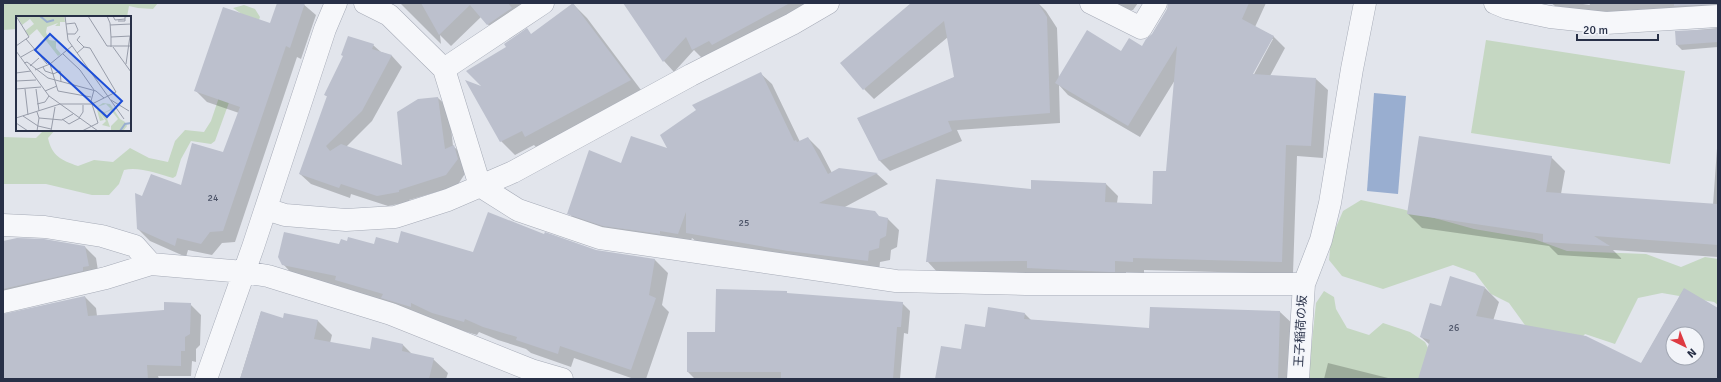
<svg xmlns="http://www.w3.org/2000/svg" width="1721" height="382" font-family="Signika,'Noto Sans JP',sans-serif">
  <style>
    .green { fill: #c5d7c2 }
    .water { fill: #99aed0 }
    .shadow { fill: #0003; fill-rule: evenodd }
    .building { fill: #bcc0cd; fill-rule: evenodd }
    .lines { fill: none; stroke-linecap: round; stroke-linejoin: round }
    .minor-casing { stroke: #a6abb7; stroke-width: 23 }
    .minor { stroke: #f6f7fa; stroke-width: 22 }
    .labels { text-anchor: middle; dominant-baseline: central; stroke-width: 3; stroke-linejoin: round; paint-order: stroke }
    .number-label { font-size: 10px; fill: #4d5468 }
    .street-label { font-size: 12px; fill: #283047; stroke: #f2f4f9 }
    .inset-river { fill: none; stroke: #99aed0; stroke-width: 2 }
    .inset-road { fill: none; stroke: #989daa; stroke-width: 1 }
    .view { fill: #1d4ed8; fill-opacity: 0.15; stroke: #1d4ed8; stroke-width: 2 }
    .inset-edge { fill: none; stroke: #283047; stroke-width: 2 }
  </style>
  <rect width="100%" height="100%" fill="#e2e5ec"/>
  <path class="green" d="M 3,3 L 158,3 L 153,9 L 138,8 L 129,6 L 127,17 L 17,17 L 17,29 L 3,30 Z
    M 244,5 L 255,9 L 260,17 L 215,141 L 211,144 L 191,141 L 181,159 L 176,176 L 173,178 C 159,174 138,166 124,170 L 119,184 L 109,195 L 92,195 L 46,184 L 3,184 L 3,137 L 36,138 L 44,130 L 55,130 L 48,138 C 52,156 61,160 78,166 L 94,160 L 113,162 L 130,148 L 149,158 L 168,162 L 175,141 L 185,130 L 204,132 L 211,121 L 246,17 L 233,8 Z
    M 1486,40 L 1685,71 L 1670,164 L 1471,133 Z
    M 1361,200 L 1402,209 L 1474,229 L 1534,239 L 1567,251 L 1646,254 L 1681,267 L 1705,257 L 1718,259 L 1718,305 L 1714,302 L 1662,293 L 1638,298 L 1615,344 L 1585,334 L 1564,358 L 1533,336 L 1509,303 L 1491,294 L 1475,273 L 1453,265 L 1383,289 L 1342,276 L 1329,260 L 1331,239 L 1343,211 Z
    M 1324,291 L 1334,297 L 1336,309 L 1347,328 L 1369,335 L 1383,323 L 1410,332 L 1425,342 L 1439,369 L 1436,379 L 1308,379 L 1316,303 Z"/>
  <path class="water" d="M 1374,93 L 1406,96 L 1398,194 L 1367,191 Z"/>
  <path class="shadow" d="M 278,3 L 302,3 L 316,15 L 301,59 L 297,57 L 235,242 L 222,243 L 212,255 L 188,250 L 186,257 L 150,241 L 138,229 L 143,198 L 182,186 L 224,153 L 239,113 L 207,102 L 195,90 L 271,24 Z
    M 400,3 L 536,3 L 499,36 L 481,17 L 451,46 L 440,35 L 441,44 Z
    M 628,3 L 809,3 L 704,60 L 694,50 L 674,72 L 664,61 L 625,4 Z
    M 912,3 L 1038,3 L 1046,11 L 1057,28 L 1059,80 L 1121,52 L 1142,48 L 1152,35 L 1168,10 L 1169,3 L 1266,3 L 1255,27 L 1273,36 L 1285,48 L 1270,76 L 1316,79 L 1328,90 L 1323,158 L 1297,156 L 1293,274 L 1144,270 L 1144,273 L 1126,272 L 1126,283 L 1040,280 L 1033,273 L 939,274 L 928,262 L 937,180 L 1031,190 L 1032,181 L 1106,184 L 1118,196 L 1117,203 L 1153,205 L 1167,172 L 1175,80 L 1140,137 L 1068,95 L 1059,85 L 1060,123 L 957,130 L 962,141 L 890,171 L 880,161 L 858,119 L 955,77 L 948,37 L 874,99 L 864,89 ZM 1271,39 L 1273,39 L 1252,78 L 1250,77 Z
    M 1111,3 L 1138,3 L 1133,10 L 1126,10 Z
    M 1551,3 L 1576,3 L 1590,5 L 1589,3 L 1718,3 L 1718,13 L 1590,12 L 1555,6 Z
    M 573,4 L 587,18 L 644,94 L 539,150 L 534,145 L 515,155 L 501,141 L 485,88 Z
    M 1718,28 L 1718,47 L 1682,50 L 1677,45 L 1677,32 Z
    M 373,45 L 381,52 L 392,56 L 402,67 L 372,121 L 346,147 L 404,167 L 438,98 L 449,108 L 453,146 L 464,156 L 468,169 L 457,186 L 409,200 L 409,202 L 388,206 L 351,194 L 350,198 L 311,184 L 300,174 L 328,97 L 325,95 Z
    M 760,73 L 772,84 L 800,142 L 808,138 L 820,150 L 832,173 L 839,170 L 877,174 L 888,184 L 843,208 L 888,219 L 899,230 L 897,247 L 891,250 L 890,260 L 880,262 L 879,272 L 699,244 L 692,238 L 689,245 L 580,225 L 569,213 L 669,150 Z
    M 1718,134 L 1718,257 L 1613,250 L 1622,259 L 1558,255 L 1549,246 L 1422,228 L 1408,214 L 1551,157 L 1565,171 L 1561,194 L 1713,205 Z
    M 545,236 L 596,251 L 655,260 L 668,273 L 662,305 L 669,312 L 646,379 L 634,379 L 574,358 L 571,367 L 531,353 L 526,349 L 498,340 L 479,332 L 477,335 L 446,326 L 349,293 L 344,288 L 296,278 L 283,264 L 340,245 L 398,244 L 474,253 Z
    M 3,241 L 85,247 L 96,258 L 99,277 L 3,308 Z
    M 1485,288 L 1499,302 L 1493,321 L 1641,364 L 1684,289 L 1718,309 L 1718,379 L 1453,379 L 1430,345 L 1421,337 L 1442,307 ZM 1673,334 L 1697,334 L 1697,358 L 1673,358 Z
    M 786,292 L 788,294 L 902,303 L 910,311 L 908,334 L 904,333 L 900,379 L 695,379 L 688,372 L 688,333 L 716,333 Z
    M 85,297 L 96,308 L 97,316 L 165,311 L 190,304 L 201,315 L 200,345 L 196,349 L 196,362 L 192,361 L 191,376 L 158,376 L 159,379 L 3,379 L 3,315 Z
    M 1151,308 L 1280,312 L 1295,326 L 1293,379 L 936,379 L 961,350 L 986,328 L 1025,314 L 1031,320 L 1150,329 Z
    M 261,312 L 284,319 L 318,321 L 332,335 L 330,343 L 370,350 L 403,345 L 413,355 L 433,359 L 448,373 L 446,379 L 240,379 Z
    M 1328,363 L 1392,379 L 1324,379 Z"/>
  <path class="building" d="M 277,3 L 305,3 L 290,48 L 286,46 L 223,231 L 210,232 L 201,244 L 177,238 L 175,246 L 137,229 L 135,193 L 142,196 L 151,174 L 181,185 L 192,143 L 223,152 L 240,107 L 194,91 L 223,7 L 270,23 Z
    M 421,3 L 508,3 L 512,8 L 487,25 L 470,5 L 439,35 Z
    M 573,3 L 631,80 L 525,137 L 522,131 L 500,142 L 465,80 L 481,86 L 466,71 L 506,47 L 504,44 L 527,28 L 531,34 Z
    M 623,3 L 790,3 L 712,45 L 709,41 L 692,50 L 686,37 L 663,62 Z
    M 911,3 L 1038,3 L 1047,17 L 1050,113 L 948,121 L 952,131 L 879,161 L 857,118 L 954,77 L 944,21 L 863,90 L 840,63 Z
    M 1168,3 L 1249,3 L 1242,19 L 1274,36 L 1253,74 L 1316,78 L 1311,146 L 1286,145 L 1282,262 L 1133,258 L 1133,262 L 1115,261 L 1115,272 L 1109,272 L 1027,268 L 1027,261 L 926,262 L 936,179 L 1031,189 L 1031,180 L 1106,183 L 1105,202 L 1152,204 L 1153,171 L 1166,171 L 1177,46 L 1128,126 L 1055,83 L 1087,30 L 1121,51 L 1129,38 L 1142,46 L 1146,39 L 1152,34 L 1167,9 Z
    M 1674,3 L 1718,3 L 1718,4 L 1674,6 Z
    M 1718,29 L 1718,42 L 1676,45 L 1675,31 Z
    M 348,36 L 374,44 L 372,49 L 392,55 L 362,111 L 326,146 L 330,151 L 341,144 L 402,165 L 397,112 L 418,99 L 438,97 L 445,149 L 454,145 L 458,159 L 446,175 L 399,190 L 399,192 L 377,196 L 341,184 L 339,188 L 299,174 L 327,96 L 324,95 L 343,56 L 341,55 Z
    M 761,72 L 794,141 L 796,140 L 797,142 L 808,137 L 828,174 L 839,168 L 878,173 L 819,203 L 875,211 L 879,216 L 888,218 L 886,236 L 880,239 L 879,248 L 869,251 L 868,261 L 788,251 L 686,233 L 686,212 L 678,234 L 660,231 L 660,234 L 603,226 L 567,214 L 589,150 L 621,163 L 631,136 L 667,148 L 660,135 L 696,110 L 692,105 Z
    M 1419,136 L 1552,156 L 1546,192 L 1718,204 L 1718,245 L 1594,236 L 1610,246 L 1543,242 L 1543,234 L 1407,214 Z
    M 488,212 L 544,234 L 545,232 L 596,250 L 655,259 L 649,295 L 656,298 L 631,370 L 560,346 L 558,354 L 516,340 L 517,337 L 483,327 L 465,319 L 464,322 L 432,313 L 411,303 L 411,307 L 381,298 L 383,294 L 335,280 L 336,276 L 282,265 L 278,257 L 284,232 L 339,244 L 341,239 L 347,241 L 348,237 L 374,244 L 376,237 L 398,243 L 401,231 L 473,252 Z
    M 17,238 L 44,239 L 85,246 L 89,266 L 83,267 L 83,271 L 3,289 L 3,241 Z
    M 1450,276 L 1485,287 L 1476,316 L 1586,336 L 1641,363 L 1684,288 L 1718,308 L 1718,379 L 1418,379 L 1430,340 L 1420,337 L 1430,303 L 1441,306 ZM 1673,334 L 1697,334 L 1697,358 L 1673,358 Z
    M 716,289 L 787,291 L 787,293 L 903,302 L 901,327 L 897,327 L 893,379 L 781,379 L 781,372 L 687,372 L 687,332 L 715,332 Z
    M 85,296 L 88,316 L 164,310 L 164,302 L 191,303 L 190,334 L 185,337 L 185,351 L 181,351 L 181,366 L 147,365 L 148,379 L 3,379 L 3,314 Z
    M 988,307 L 1025,313 L 1024,319 L 1149,328 L 1150,307 L 1280,311 L 1278,379 L 935,379 L 941,346 L 961,349 L 965,324 L 985,327 Z
    M 261,311 L 283,318 L 284,313 L 318,320 L 314,339 L 370,349 L 372,337 L 403,344 L 402,351 L 434,358 L 429,379 L 240,379 Z"/>
  <g class="lines">
    <g class="minor-casing">
      <path id="minor" d="M 365,3 L 389,15 L 444,69 L 480,186 L 518,210 L 600,238 L 896,281 L 1026,284 L 1304,284
        M 1091,3 L 1141,28 L 1156,3
        M 1495,3 L 1507,8 L 1550,17 L 1606,23 L 1718,16
        M 444,69 L 543,3
        M 266,209 L 285,215 L 346,220 L 395,217 L 448,200 L 513,172 L 691,75 L 792,24 L 828,3
        M 3,225 L 45,227 L 102,236 L 135,246 L 151,264 L 244,272 L 268,276 L 391,314 L 531,370 L 562,379
        M 3,302 L 106,278 L 151,264
        M 206,379 L 253,247 L 325,29 L 336,3
        M 1298,379 L 1304,284 L 1321,240 L 1330,203 L 1352,69 L 1365,3"/>
    </g>
    <use href="#minor" class="minor"/>
  </g>
  <g class="labels">
    <g class="number-label">
      <text x="213" y="198">24</text>
      <text x="744" y="223">25</text>
      <text x="1454" y="328">26</text>
    </g>
    <g class="street-label">
      <text transform="translate(1301 331) rotate(-87)">王子稲荷の坂</text>
    </g>
  </g>
  <g transform="translate(16 16)">
    <rect width="115" height="115" fill="#e2e5ec"/>
    <path d="M 1,0 L 48,0 L 49,6 L 44,6 L 44,10 L 39,10 L 42,7 L 31,11 L 30,16 L 33,24 L 40,25 L 40,32 L 45,38 L 42,40 L 21,13 L 13,20 L 9,15 L 18,8 L 14,3 L 6,9 ZM 87,87 L 94,88 L 104,103 L 109,106 L 111,110 L 107,115 L 95,115 L 95,110 L 102,103 L 95,94 L 89,97 L 94,111 L 86,109 L 90,105 L 83,96 L 88,104 L 84,105 L 81,94 L 89,96 L 95,93 L 90,88 L 81,91 Z" fill="#c5d7c2"/>
    <path class="inset-river" d="M 24,0 L 31,6 L 38,4M 104,115 L 109,108 L 115,107"/>
    <path class="inset-road" d="M 0,0 L 13,21 L 10,23 L 31,48M 49,0 L 52,24 L 108,103M 72,0 L 91,30 L 115,30M 91,0 L 94,7 L 95,21M 97,0 L 99,4 L 109,3M 102,5 L 109,5 L 109,1 L 113,0M 50,8 L 59,7 L 62,14 L 59,18 L 51,18M 94,9 L 115,8M 64,20 L 61,24 L 68,31M 0,30 L 10,23M 95,31 L 95,21 L 115,20M 97,31 L 115,56M 0,35 L 33,80 L 82,115M 47,38 L 64,54 L 78,74 L 75,85 L 82,107 L 66,115M 5,41 L 19,33M 8,47 L 11,46 L 32,62 L 80,75 L 88,82M 34,48 L 42,75M 110,48 L 114,20M 14,50 L 23,42M 27,51 L 29,55 L 38,58M 19,54 L 34,48 L 56,30M 0,57 L 15,55M 37,58 L 44,55 L 45,66M 0,65 L 20,64M 0,73 L 25,71M 9,73 L 12,99M 20,73 L 23,95M 29,75 L 41,70M 42,75 L 75,81M 95,84 L 113,95M 21,88 L 29,86 L 33,80M 7,100 L 22,110 L 35,113M 0,102 L 44,88 L 76,88 L 100,76 L 74,32 L 68,31 L 61,37M 23,102 L 46,104 L 57,98M 63,102 L 67,96 L 67,89M 46,103 L 53,108 L 64,102M 0,107 L 12,115M 21,115 L 23,102 L 21,96M 35,115 L 39,91"/>
    <path class="view" d="M 34,18 L 106,85 L 91,101 L 19,34 Z"/>
    <rect width="115" height="115" class="inset-edge"/>
  </g>
  <rect width="1721" height="382" fill="none" stroke="#283047" stroke-width="8"/>
  <g transform="translate(1685 346) rotate(137)"><circle r="19" fill="#f2f4f9" stroke="#a1a6b2"/>
  <path d="M0-3L7 15L0 10L-7 15Z" fill="#de3a42"/>
  <text y="-6" font-size="11" font-weight="bold" text-anchor="middle" fill="#283047">N</text>
  </g>
  <path d="M1577 34v6h81v-6" fill="none" stroke="#283047" stroke-width="2"/>
  <text x="1583" y="34" font-size="12" fill="#283047" stroke="#f2f4f9" stroke-width="3" paint-order="stroke">20 m</text>
</svg>
